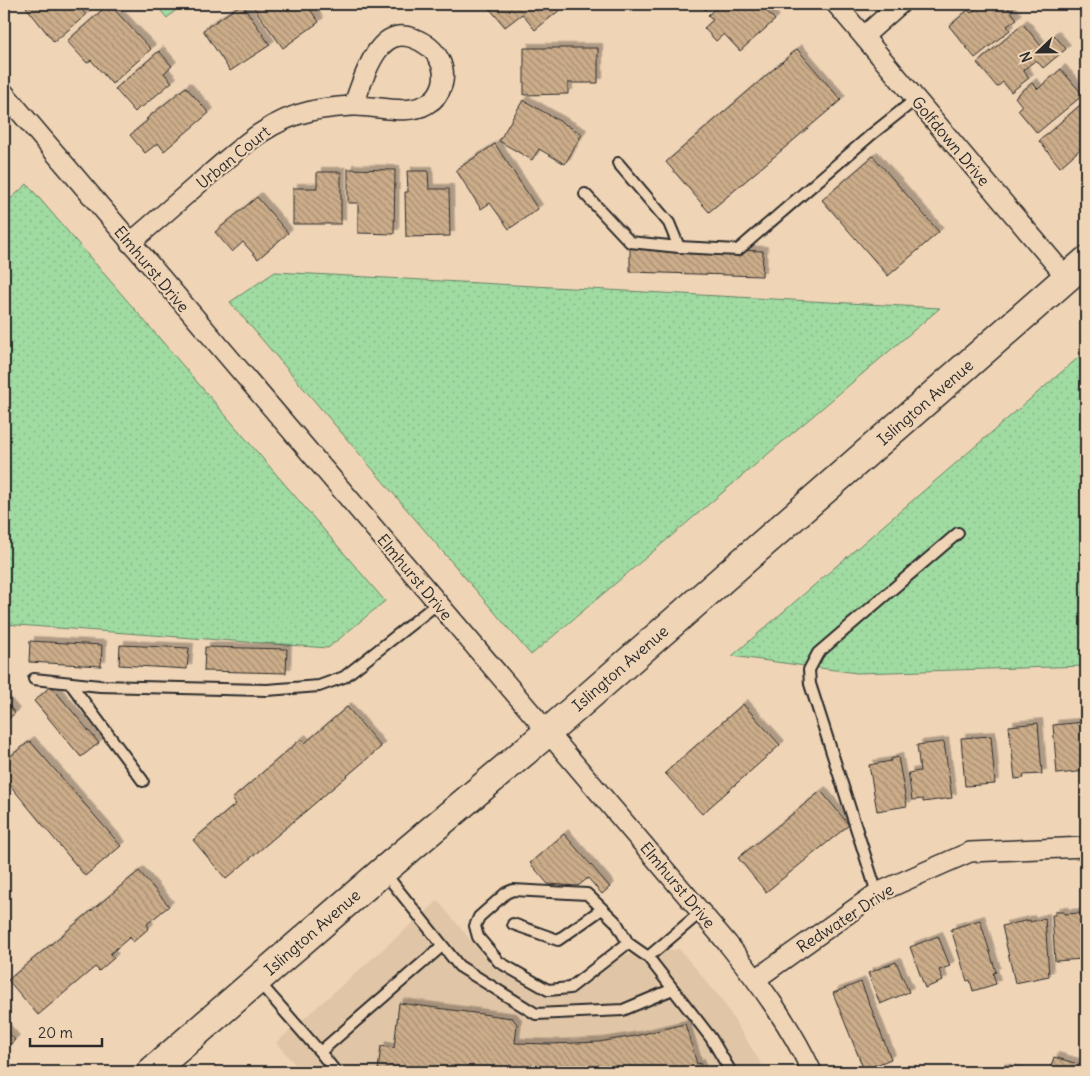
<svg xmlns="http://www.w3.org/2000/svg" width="1090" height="1076" font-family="Delius,sans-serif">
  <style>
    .built { fill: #e0c5a6 }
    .grass { fill: url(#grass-dots); stroke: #668366 }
    .park { fill: url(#park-tufts); stroke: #668366 }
    .building { fill: url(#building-back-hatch); stroke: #2b2b2b; filter: url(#shadow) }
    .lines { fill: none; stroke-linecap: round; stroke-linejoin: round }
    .service-casing { stroke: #2b2b2b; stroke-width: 14 }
    .minor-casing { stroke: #2b2b2b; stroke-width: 22 }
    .secondary-casing { stroke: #2b2b2b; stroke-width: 31 }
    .service { stroke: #efd4b6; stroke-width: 10 }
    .minor { stroke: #efd4b6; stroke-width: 19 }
    .secondary { stroke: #efd4b6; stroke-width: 28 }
    .labels { text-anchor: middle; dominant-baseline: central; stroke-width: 4.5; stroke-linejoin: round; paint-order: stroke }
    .street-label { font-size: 16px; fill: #2b2b2b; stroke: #efd4b6 }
  </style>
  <defs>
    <pattern id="grass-dots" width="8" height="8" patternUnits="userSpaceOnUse" patternTransform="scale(1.25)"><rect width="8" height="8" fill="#a0dba2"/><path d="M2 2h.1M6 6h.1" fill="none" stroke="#8abc8c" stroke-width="1.8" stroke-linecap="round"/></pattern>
    <pattern id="park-tufts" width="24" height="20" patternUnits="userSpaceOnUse" patternTransform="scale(1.25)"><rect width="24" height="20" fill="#a0dba2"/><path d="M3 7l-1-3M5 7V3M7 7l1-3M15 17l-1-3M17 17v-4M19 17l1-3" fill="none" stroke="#8abc8c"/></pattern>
    <pattern id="building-back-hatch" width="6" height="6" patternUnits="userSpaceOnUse" patternTransform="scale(1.25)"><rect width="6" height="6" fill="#ccad8a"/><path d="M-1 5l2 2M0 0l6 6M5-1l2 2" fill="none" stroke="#a68d71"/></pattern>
    <filter id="shadow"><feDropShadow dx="4.5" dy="-4.5" stdDeviation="0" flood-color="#0004"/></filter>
  </defs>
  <rect width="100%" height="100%" fill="#efd4b6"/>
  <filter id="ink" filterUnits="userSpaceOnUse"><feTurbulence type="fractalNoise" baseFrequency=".02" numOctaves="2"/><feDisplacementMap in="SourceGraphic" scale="10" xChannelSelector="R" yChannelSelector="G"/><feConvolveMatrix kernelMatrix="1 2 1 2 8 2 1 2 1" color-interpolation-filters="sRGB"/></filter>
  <g filter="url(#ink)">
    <path class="built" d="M 438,901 L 493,967 L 548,996 L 572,995 L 618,956 L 679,949 L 722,1000 L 766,1072 L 302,1072 L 276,1043 Z"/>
    <path class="grass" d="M 27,184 L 385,601 L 328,648 L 4,624 L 4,205 Z
      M 275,272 L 940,308 L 531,655 L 230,302 Z
      M 1086,351 L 1086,666 L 857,673 L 732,656 Z"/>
    <path class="park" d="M 155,4 L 183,4 L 167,18 Z"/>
    <path class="building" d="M 30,4 L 88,4 L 81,9 L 86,15 L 54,42 L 26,7 Z
      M 109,4 L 151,49 L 112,84 L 91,60 L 87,63 L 67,41 Z
      M 242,4 L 270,45 L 230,71 L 203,30 Z
      M 251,4 L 306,4 L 319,22 L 283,48 Z
      M 313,4 L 327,4 L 317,10 Z
      M 497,4 L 556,4 L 561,9 L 535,30 L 522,14 L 505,27 L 490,9 Z
      M 700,4 L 713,4 L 705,10 Z
      M 721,4 L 760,4 L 775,20 L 740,51 L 724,34 L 716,41 L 704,28 L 713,20 L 708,15 Z
      M 982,4 L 1005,4 L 1017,19 L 1007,26 L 1010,30 L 975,58 L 949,26 L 968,10 L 971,13 Z
      M 1023,24 L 1041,46 L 1054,35 L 1066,49 L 1043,68 L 1036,60 L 1023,70 L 1029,78 L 1011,92 L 1003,82 L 997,87 L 977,63 Z
      M 524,48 L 598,48 L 598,83 L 568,83 L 568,94 L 524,95 Z
      M 797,49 L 841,100 L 709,212 L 666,162 Z
      M 159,51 L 172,66 L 164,73 L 172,82 L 141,108 L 140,107 L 135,112 L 115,89 Z
      M 1061,69 L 1083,95 L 1037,133 L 1018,110 L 1022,106 L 1015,97 L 1032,83 L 1038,89 Z
      M 186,87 L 209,113 L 164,151 L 158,143 L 145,153 L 130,135 L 148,120 L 146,119 Z
      M 523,100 L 582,134 L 565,164 L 539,149 L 532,160 L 499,141 Z
      M 1086,100 L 1086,144 L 1060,167 L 1039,141 Z
      M 495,144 L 538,209 L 509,229 L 490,203 L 481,209 L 456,170 Z
      M 873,156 L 939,232 L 888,276 L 822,200 Z
      M 348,169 L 395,170 L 394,234 L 358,233 L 358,203 L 348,203 Z
      M 407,171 L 428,171 L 429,189 L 449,189 L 450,236 L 406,237 L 405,192 L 408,192 Z
      M 317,172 L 341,172 L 341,224 L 293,224 L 293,188 L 317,188 Z
      M 257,197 L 288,233 L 258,259 L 243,242 L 232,252 L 215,232 Z
      M 630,247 L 763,251 L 762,276 L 630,272 Z
      M 30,641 L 102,645 L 101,666 L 29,662 Z
      M 120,645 L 189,648 L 187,669 L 119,665 Z
      M 205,647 L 287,649 L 286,673 L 204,671 Z
      M 51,686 L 99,743 L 81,757 L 34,701 Z
      M 4,700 L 15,713 L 4,723 Z
      M 743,704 L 780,745 L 702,814 L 665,773 Z
      M 347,707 L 381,747 L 226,879 L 193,840 L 236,804 L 232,799 L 301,739 L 305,743 Z
      M 1084,722 L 1086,771 L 1057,774 L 1053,725 Z
      M 1038,723 L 1042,774 L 1023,775 L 1024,778 L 1015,779 L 1009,726 Z
      M 991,736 L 995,784 L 965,786 L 961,738 Z
      M 30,741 L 121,846 L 85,876 L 4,778 L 4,761 Z
      M 944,742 L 952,798 L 923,802 L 923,799 L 912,800 L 908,773 L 920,771 L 917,745 Z
      M 898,757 L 907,806 L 877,811 L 869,765 L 891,761 L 891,759 Z
      M 821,791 L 849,825 L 766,892 L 738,858 Z
      M 564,834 L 610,887 L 602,894 L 588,878 L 578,886 L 548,884 L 530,863 Z
      M 139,871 L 169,906 L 147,924 L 149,928 L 133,942 L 130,937 L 110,954 L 114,958 L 99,971 L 95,967 L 38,1015 L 8,980 Z
      M 1055,912 L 1064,912 L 1064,914 L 1081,913 L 1083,959 L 1055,961 L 1052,915 L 1055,915 Z
      M 1045,918 L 1049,976 L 1015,983 L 1002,926 L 1030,920 L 1030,922 Z
      M 980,920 L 996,972 L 993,973 L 996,984 L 973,991 L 970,980 L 967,981 L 951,929 Z
      M 938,936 L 950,966 L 939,970 L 943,981 L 925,988 L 910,947 Z
      M 896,962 L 909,992 L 880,1004 L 868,973 Z
      M 861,982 L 891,1059 L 864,1070 L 833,993 Z
      M 399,1003 L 512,1018 L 517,1024 L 515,1043 L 550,1044 L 599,1042 L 635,1036 L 685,1024 L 697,1064 L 700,1063 L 702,1072 L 390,1072 L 378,1070 L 381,1046 L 394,1048 Z
      M 4,1027 L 15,1040 L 4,1050 Z
      M 1054,1057 L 1085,1066 L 1084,1072 L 1049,1072 Z
      M 1001,1068 L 1022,1072 L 1000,1072 Z"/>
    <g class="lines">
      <g class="service-casing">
        <path id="service" d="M 618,163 L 669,223 L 679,247 L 738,250 L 872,134 L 916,99
          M 585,194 L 630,242 L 679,247
          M 34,679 L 100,686 L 267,690 L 319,686 L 344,677 L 438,603
          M 70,683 L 143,781
          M 383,871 L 459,966 L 536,1014 L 623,1010 L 673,989
          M 877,893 L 810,684 L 809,670 L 818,653 L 958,533
          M 513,924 L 558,940 L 602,909
          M 628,943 L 570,988 L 548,990 L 499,962 L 478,937 L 475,926 L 479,917 L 506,893 L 513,890 L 587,894 L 616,922 L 628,943 L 648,957 L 673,989 L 711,1038 L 731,1072
          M 648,957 L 701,912
          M 258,981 L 320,1052
          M 336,1072 L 320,1052 L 442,946"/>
      </g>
      <g class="minor-casing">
        <path id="minor" d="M 836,4 L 1067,278
          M 864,36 L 900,4
          M 4,93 L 728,944 C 760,984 791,1026 812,1072
          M 130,243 C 155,222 180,200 204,179 C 238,150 266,121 311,111 C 324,108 339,107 353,106 C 375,105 407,116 427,104 C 443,95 448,75 439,59 C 433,48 424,42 413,38 C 376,24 363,82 353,106
          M 756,979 L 877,893 L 970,852 L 1086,847"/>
      </g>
      <g class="secondary-casing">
        <path id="secondary" d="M 151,1072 L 383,871 L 548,732 L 1086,261"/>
      </g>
      <use href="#service" class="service"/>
      <use href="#minor" class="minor"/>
      <use href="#secondary" class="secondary"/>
    </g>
  </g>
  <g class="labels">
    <g class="street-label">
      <text transform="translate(951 141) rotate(50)">Golfdown Drive</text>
      <text transform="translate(233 157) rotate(-39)">Urban Court</text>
      <text transform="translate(152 269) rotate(50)">Elmhurst Drive</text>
      <text transform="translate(925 402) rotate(-41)">Islington Avenue</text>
      <text transform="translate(415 577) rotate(50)">Elmhurst Drive</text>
      <text transform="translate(620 668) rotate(-41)">Islington Avenue</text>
      <text transform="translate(678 885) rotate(50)">Elmhurst Drive</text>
      <text transform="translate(845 918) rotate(-33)">Redwater Drive</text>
      <text transform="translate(312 932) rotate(-41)">Islington Avenue</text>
    </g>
  </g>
  <rect width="1090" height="1076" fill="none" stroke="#efd4b6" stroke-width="20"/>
  <rect x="10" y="10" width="1070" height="1056" fill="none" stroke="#2b2b2b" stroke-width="2" filter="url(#ink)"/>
  <g transform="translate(1038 52) rotate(248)" stroke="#efd4b6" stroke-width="4" paint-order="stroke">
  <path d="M0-4L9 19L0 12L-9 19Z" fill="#2b2b2b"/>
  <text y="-8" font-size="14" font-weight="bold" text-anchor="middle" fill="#2b2b2b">N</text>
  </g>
  <path d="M30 1038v8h72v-8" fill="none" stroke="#2b2b2b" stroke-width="2.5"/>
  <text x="38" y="1038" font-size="15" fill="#2b2b2b" stroke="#efd4b6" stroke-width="4" paint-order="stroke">20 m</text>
</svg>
